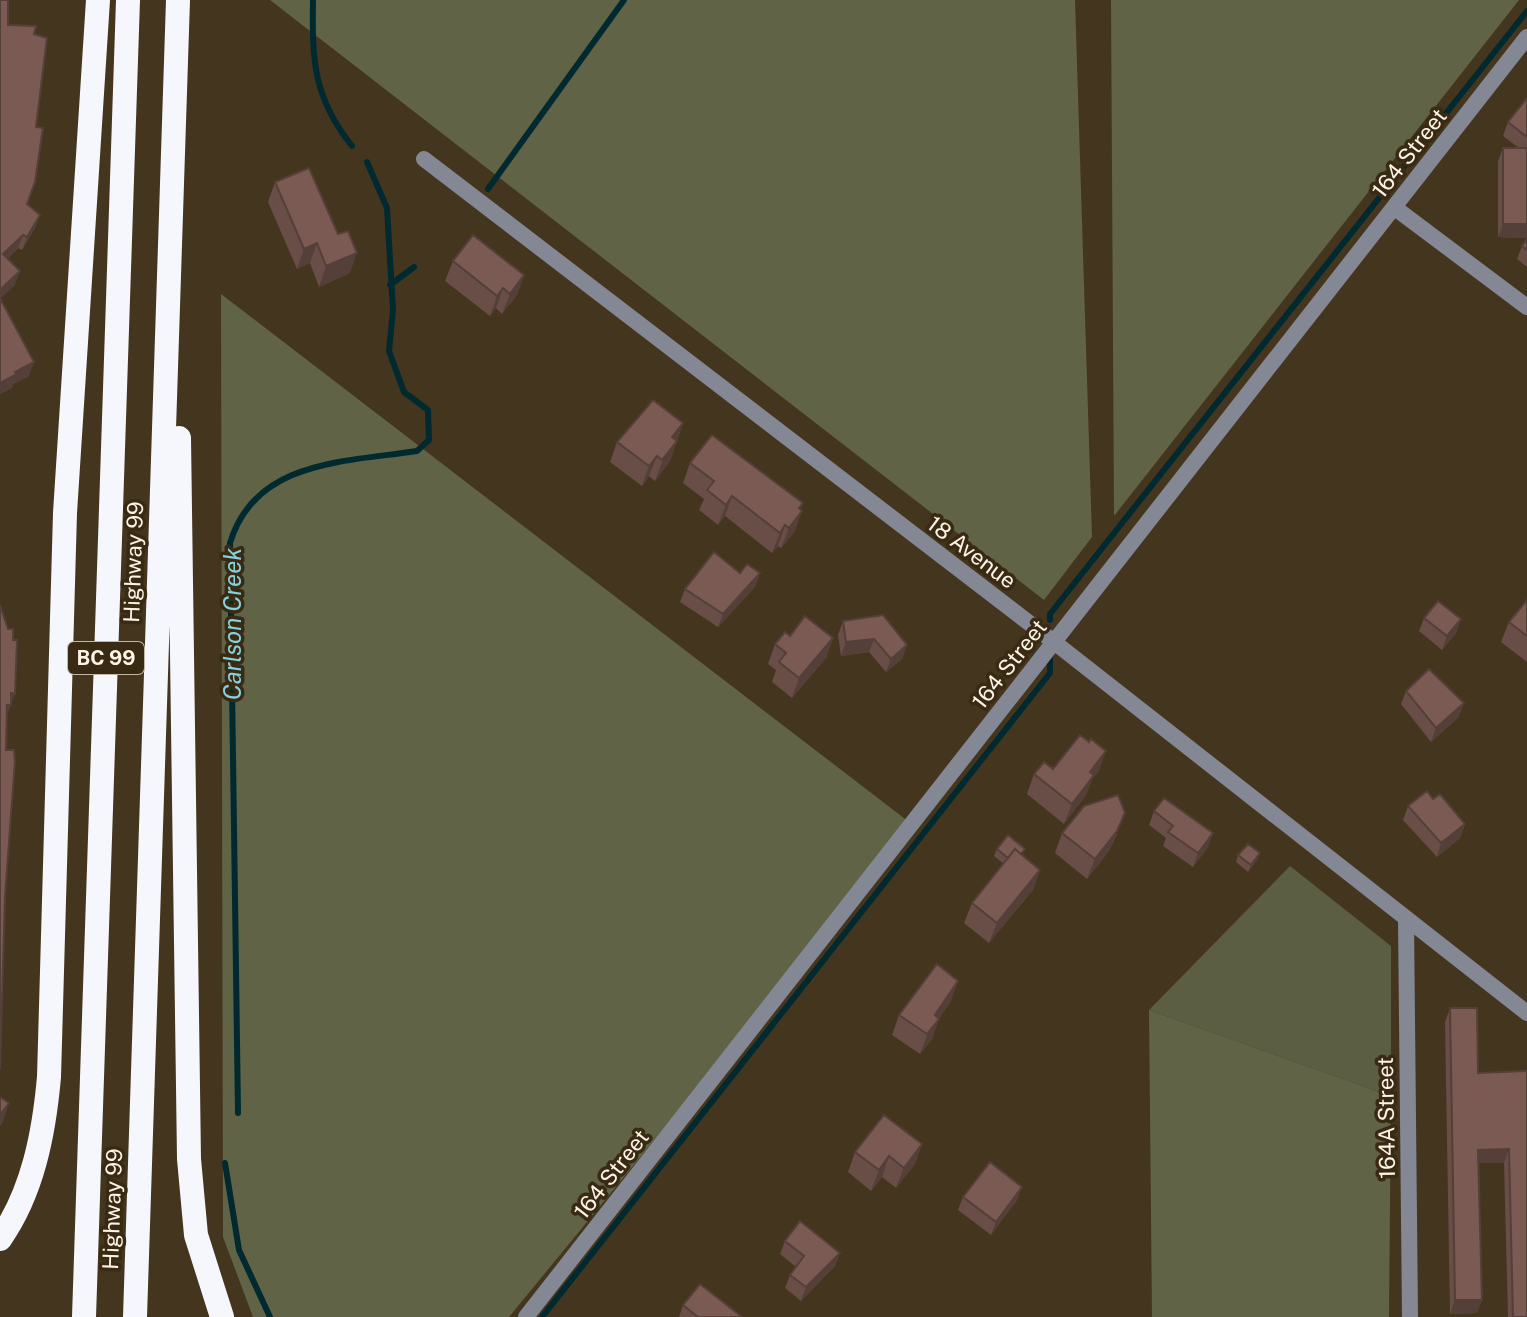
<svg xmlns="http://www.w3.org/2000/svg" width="1527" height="1317" font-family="'Public Sans',sans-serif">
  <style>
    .green { fill: #5b5e42 }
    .forest { fill: #606345 }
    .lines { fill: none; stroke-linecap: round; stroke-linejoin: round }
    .stream { stroke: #002a30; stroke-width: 6 }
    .minor { stroke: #848794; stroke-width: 16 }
    .motorway { stroke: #f5f7fd; stroke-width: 24 }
    .wall { fill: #694d47 }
    .shaded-wall { fill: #553f39 }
    .building { fill: #7a5a52; stroke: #553f39; stroke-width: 2 }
    .labels { text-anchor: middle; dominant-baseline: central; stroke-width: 7; stroke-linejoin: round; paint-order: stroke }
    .shield { fill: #392a14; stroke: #c2b7a7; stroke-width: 2 }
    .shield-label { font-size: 20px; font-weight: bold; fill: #fdf3e6 }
    .street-label { font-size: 22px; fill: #fdf3e6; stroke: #392a14 }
    .water-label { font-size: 24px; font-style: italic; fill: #88d2dd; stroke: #392a14 }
  </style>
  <rect width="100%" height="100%" fill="#44351e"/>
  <path class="green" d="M 1290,866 L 1391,946 L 1391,1096 L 1149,1010 Z"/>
  <path class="forest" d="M 270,0 L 1075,0 L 1092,537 L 1044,600 Z
    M 1111,0 L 1519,0 L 1114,516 Z
    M 221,294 L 913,825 L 509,1317 L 253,1317 L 223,1237 Z
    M 1149,1010 L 1391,1096 L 1389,1317 L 1152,1317 Z"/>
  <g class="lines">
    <path class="stream" d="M 313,0 C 312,60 313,97 352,146
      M 488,189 L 624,0
      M 390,285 L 414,267
      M 1050,620 L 1050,614 L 1527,11
      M 238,1113 L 230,543 C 255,460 345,462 417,451 L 429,440 L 428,410 L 404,392 L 389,351 L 393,310 L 387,208 L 367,162
      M 225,1163 L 239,1250 L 270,1317
      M 542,1317 L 1050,673 L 1050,658"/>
    <path class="minor" d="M 424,159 L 1054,642 L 1527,1013
      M 1395,208 L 1527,307
      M 1406,920 L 1410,1317
      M 526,1317 L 1527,37"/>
    <path class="motorway" d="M 179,438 L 189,1159 L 196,1235 L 222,1317
      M 0,1239 C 33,1192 44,1133 49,1077 L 65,513 L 98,0
      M 84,1317 L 128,0
      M 135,1317 L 178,0"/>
  </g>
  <path class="wall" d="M 0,0 L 8,25 L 34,34 L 36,127 L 27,204 L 40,215 L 35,228 L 22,250 L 18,248 L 8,258 L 15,285 L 0,298 L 29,376 L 13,384 L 12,388 L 0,394 Z
    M 1527,98 L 1527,238 L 1498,237 L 1498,161 L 1503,148 L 1519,148 L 1503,136 L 1508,122 Z
    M 275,182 L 338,234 L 350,273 L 319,287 L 310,263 L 297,269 L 268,202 Z
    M 1527,239 L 1527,267 L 1517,259 L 1522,246 Z
    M 453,261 L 524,275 L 517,295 L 502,314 L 496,308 L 490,316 L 445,281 Z
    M 683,423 L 670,461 L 655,481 L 649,476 L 642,486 L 610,462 L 617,442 Z
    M 690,463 L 801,510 L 795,531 L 781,548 L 778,546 L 772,553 L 725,516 L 718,525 L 699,510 L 704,499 L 683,483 Z
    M 740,573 L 760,573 L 755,587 L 718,627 L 680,602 L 685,589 Z
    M 1527,600 L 1527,662 L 1501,642 L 1509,622 Z
    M 1424,618 L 1461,619 L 1456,633 L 1442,650 L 1419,631 Z
    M 843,621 L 907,645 L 902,659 L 886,672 L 869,652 L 841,656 L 838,635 Z
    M 790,636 L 833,638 L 826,658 L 792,698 L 772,682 L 776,670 L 768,664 L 775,644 Z
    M 1406,691 L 1459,717 L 1431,742 L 1401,704 Z
    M 1053,769 L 1099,771 L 1092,779 L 1086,795 L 1064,824 L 1027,794 L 1034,774 Z
    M 1433,799 L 1465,824 L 1460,838 L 1437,857 L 1403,820 L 1408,806 Z
    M 1154,811 L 1208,847 L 1193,867 L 1163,846 L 1166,838 L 1149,825 Z
    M 1062,833 L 1117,834 L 1109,851 L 1087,879 L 1055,853 Z
    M 997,849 L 1022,855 L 1040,870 L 1033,890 L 989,943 L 964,923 L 972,903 L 1004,864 L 994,856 Z
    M 1238,855 L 1257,860 L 1248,872 L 1236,862 Z
    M 951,1001 L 939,1018 L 932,1039 L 920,1054 L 892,1035 L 899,1015 Z
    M 1450,1008 L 1478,1073 L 1527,1071 L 1527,1317 L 1508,1317 L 1504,1163 L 1479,1163 L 1482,1300 L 1477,1313 L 1450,1314 L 1445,1022 Z
    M 922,1144 L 915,1164 L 896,1188 L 882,1177 L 871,1191 L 848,1172 L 855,1152 Z
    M 1022,1187 L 1017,1200 L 991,1235 L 958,1210 L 963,1197 Z
    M 785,1241 L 840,1253 L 835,1266 L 801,1301 L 785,1288 L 790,1275 L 796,1267 L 780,1254 Z
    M 683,1305 L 742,1317 L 679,1317 Z"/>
  <path class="shaded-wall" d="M 40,215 L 35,228 L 22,250 L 27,237 Z
    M 1503,224 L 1527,224 L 1527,238 L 1498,237 Z
    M 23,235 L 18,248 L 0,266 L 3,254 Z
    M 317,243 L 310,263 L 297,269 L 304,249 Z
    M 357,253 L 350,273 L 319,287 L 326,266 Z
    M 20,271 L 15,285 L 0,299 L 0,290 Z
    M 524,275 L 517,295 L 502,314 L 510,294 Z
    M 503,288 L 496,308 L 490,316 L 497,296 Z
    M 34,362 L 29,376 L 13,384 L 12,388 L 0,394 L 0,383 L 15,372 Z
    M 683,423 L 670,461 L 655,481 L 672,437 Z
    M 657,456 L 649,476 L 642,486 L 649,466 Z
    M 732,496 L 725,516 L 718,525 L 726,505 Z
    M 803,503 L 799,515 L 802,511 L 795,531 L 781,548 L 789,528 Z
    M 785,525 L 778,546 L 772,553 L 780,533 Z
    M 760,573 L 755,587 L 718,627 L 723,614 Z
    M 1461,619 L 1456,633 L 1442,650 L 1447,636 Z
    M 833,638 L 826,658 L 792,698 L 799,678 Z
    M 874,639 L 869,652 L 841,656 L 846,642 Z
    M 907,645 L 902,659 L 886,672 L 891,659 Z
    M 11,693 L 15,694 L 5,721 L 1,721 Z
    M 1464,703 L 1459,717 L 1431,742 L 1436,728 Z
    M 1106,751 L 1099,771 L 1092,779 L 1086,795 L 1064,824 L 1072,804 L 1090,772 Z
    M 1125,813 L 1109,851 L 1087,879 L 1095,859 Z
    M 1465,824 L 1460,838 L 1437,857 L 1441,843 Z
    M 1213,833 L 1208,847 L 1193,867 L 1198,853 Z
    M 1260,853 L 1257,860 L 1248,872 L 1251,865 Z
    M 1040,870 L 1033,890 L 989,943 L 997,923 Z
    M 958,981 L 951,1001 L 939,1019 L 932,1039 L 920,1054 L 935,1015 Z
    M 9,1103 L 2,1124 L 0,1126 L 0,1115 Z
    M 922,1144 L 915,1164 L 896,1188 L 904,1168 Z
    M 1509,1149 L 1504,1163 L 1473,1163 L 1478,1150 Z
    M 889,1156 L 882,1177 L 871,1191 L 879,1170 Z
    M 1022,1187 L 1017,1200 L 991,1235 L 996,1222 Z
    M 840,1253 L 835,1266 L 801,1301 L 806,1287 Z
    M 1455,1300 L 1482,1300 L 1477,1313 L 1450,1314 Z"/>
  <path class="building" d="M 0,0 L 8,0 L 8,25 L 36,26 L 34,34 L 47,38 L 36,127 L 43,128 L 35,182 L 27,204 L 40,215 L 27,237 L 23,235 L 3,254 L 20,271 L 0,290 Z
    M 1527,98 L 1527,137 L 1508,122 Z
    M 1503,148 L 1527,148 L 1527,224 L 1503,224 Z
    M 309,168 L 338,234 L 348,231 L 357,253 L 326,266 L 317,243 L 304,249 L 275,182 Z
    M 473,235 L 524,275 L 510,294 L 503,288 L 497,296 L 453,261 Z
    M 1527,239 L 1527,250 L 1522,246 Z
    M 0,298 L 34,362 L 15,372 L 17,374 L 0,383 Z
    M 653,400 L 683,423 L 672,437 L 677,441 L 662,460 L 657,456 L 649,466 L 617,442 Z
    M 712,435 L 803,503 L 799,508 L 802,511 L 789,528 L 785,525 L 780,533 L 732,496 L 726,505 L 707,490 L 714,481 L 690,463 Z
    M 714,552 L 740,573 L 747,564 L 760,573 L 723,614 L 685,589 Z
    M 1527,600 L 1527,636 L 1509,622 Z
    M 1438,601 L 1461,619 L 1447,636 L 1424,618 Z
    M 0,605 L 8,629 L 13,629 L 13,640 L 17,640 L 15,694 L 11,693 L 11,705 L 7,705 L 6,750 L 14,750 L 15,761 L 5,896 L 0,1069 Z
    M 883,615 L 907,645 L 891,659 L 874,639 L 846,642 L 843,621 Z
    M 805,616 L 833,638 L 799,678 L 779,662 L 786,653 L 775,644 L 785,632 L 790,636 Z
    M 1429,669 L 1464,703 L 1436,728 L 1406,691 Z
    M 1080,735 L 1089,742 L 1091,739 L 1106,751 L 1090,772 L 1094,775 L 1072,804 L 1034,774 L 1044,762 L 1053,769 Z
    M 1427,791 L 1433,799 L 1440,794 L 1465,824 L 1441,843 L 1408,806 Z
    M 1118,795 L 1125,813 L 1117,831 L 1095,859 L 1062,833 L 1084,806 Z
    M 1164,798 L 1213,833 L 1198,853 L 1168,832 L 1173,826 L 1154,811 Z
    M 1008,835 L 1025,849 L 1021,854 L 1015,849 L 1008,858 L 997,849 Z
    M 1248,844 L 1260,853 L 1251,865 L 1238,855 Z
    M 1015,849 L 1040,870 L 997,923 L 972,903 Z
    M 937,964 L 958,981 L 935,1015 L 939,1019 L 927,1034 L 899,1015 Z
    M 1450,1008 L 1477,1008 L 1478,1073 L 1527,1071 L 1527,1317 L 1513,1317 L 1509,1149 L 1478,1150 L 1482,1300 L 1455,1300 Z
    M 0,1097 L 9,1103 L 0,1115 Z
    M 884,1115 L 922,1144 L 904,1168 L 889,1156 L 879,1170 L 855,1152 Z
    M 990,1162 L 1022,1187 L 996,1222 L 963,1197 Z
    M 800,1221 L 840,1253 L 806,1287 L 790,1275 L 804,1256 L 785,1241 Z
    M 700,1284 L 742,1317 L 698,1317 L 683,1305 Z"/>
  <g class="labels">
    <rect class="shield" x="68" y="642" width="76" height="32" rx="6"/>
    <g class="shield-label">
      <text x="106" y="658">BC 99</text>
    </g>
    <g class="street-label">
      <text transform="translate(1409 153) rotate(-52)">164 Street</text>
      <text transform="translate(972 552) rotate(37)">18 Avenue</text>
      <text transform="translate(133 562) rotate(-88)">Highway 99</text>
      <text transform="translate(1009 664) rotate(-52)">164 Street</text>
      <text transform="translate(1386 1118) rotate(-91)">164A Street</text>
      <text transform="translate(611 1174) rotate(-52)">164 Street</text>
      <text transform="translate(112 1209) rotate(-88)">Highway 99</text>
    </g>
    <g class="water-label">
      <text transform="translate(232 624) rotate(-90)">Carlson Creek</text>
    </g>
  </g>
</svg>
